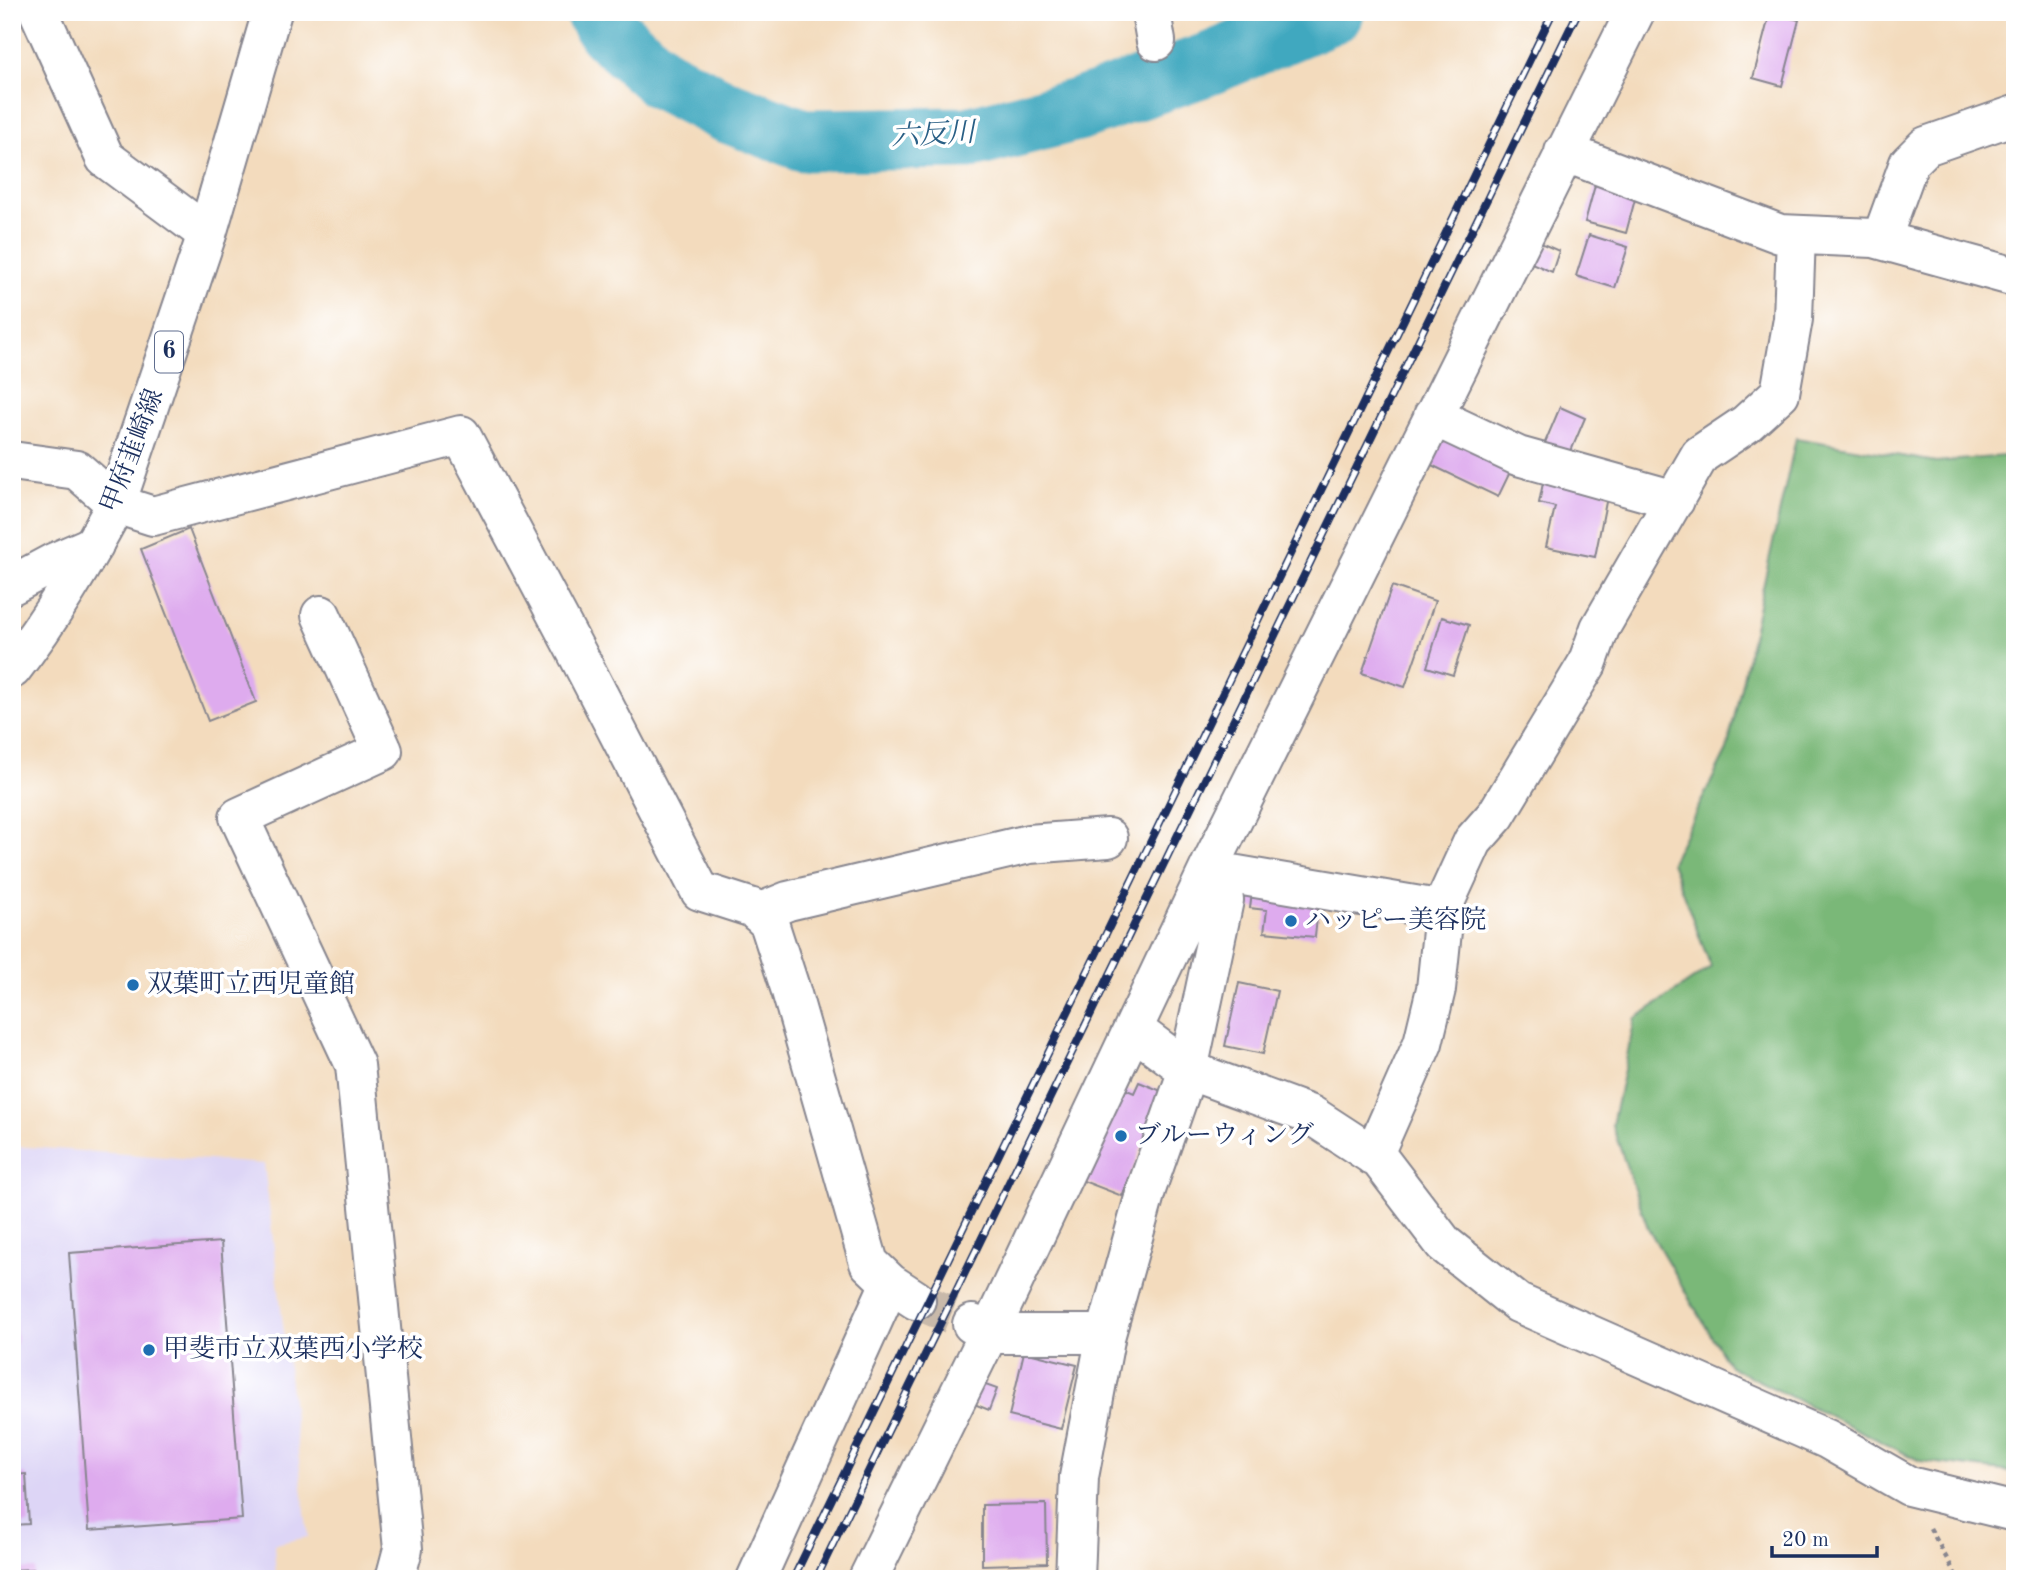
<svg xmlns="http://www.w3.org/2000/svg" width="2027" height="1591" font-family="'Old Standard TT','Noto Serif JP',serif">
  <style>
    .built { fill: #ddd5f6 }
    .forest { fill: #7ab878; stroke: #4a746b; stroke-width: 2 }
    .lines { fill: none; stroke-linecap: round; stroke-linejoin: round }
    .river { stroke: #3fa8bf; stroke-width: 63 }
    .building { fill: #deabee }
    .minor-tunnel { stroke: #c8b9aa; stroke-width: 38; stroke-dasharray: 38 19; stroke-linecap: butt }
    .minor-casing { stroke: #87858e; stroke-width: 42 }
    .major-casing { stroke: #87858e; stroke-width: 42 }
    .path { stroke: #87858e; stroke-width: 4.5; stroke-dasharray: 5 5; stroke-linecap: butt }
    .minor { stroke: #fff; stroke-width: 38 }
    .major { stroke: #fff; stroke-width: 38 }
    .rail-casing { stroke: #1b2f5e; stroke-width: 8 }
    .rail { stroke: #fff; stroke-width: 5; stroke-dasharray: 16; stroke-linecap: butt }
    .poi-dot { fill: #1f6fb2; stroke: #fff; stroke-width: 2.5 }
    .labels { text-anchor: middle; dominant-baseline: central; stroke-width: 7; stroke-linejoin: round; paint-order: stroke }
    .shield { fill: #fff; stroke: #5f6d8e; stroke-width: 2 }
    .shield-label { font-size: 24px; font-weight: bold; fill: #1b2f5e }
    .street-label { font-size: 26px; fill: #1b2f5e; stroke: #fff }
    .poi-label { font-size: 26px; fill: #1b2f5e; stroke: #fff; text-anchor: start }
    .water-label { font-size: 28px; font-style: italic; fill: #295f85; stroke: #fff }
  </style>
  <rect width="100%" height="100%" fill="#fff"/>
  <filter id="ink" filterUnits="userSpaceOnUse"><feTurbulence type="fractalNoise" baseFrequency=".0143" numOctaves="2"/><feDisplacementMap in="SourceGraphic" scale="14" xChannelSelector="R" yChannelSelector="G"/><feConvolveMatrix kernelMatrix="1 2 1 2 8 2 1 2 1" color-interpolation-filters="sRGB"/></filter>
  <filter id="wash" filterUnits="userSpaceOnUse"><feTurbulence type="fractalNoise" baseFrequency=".00686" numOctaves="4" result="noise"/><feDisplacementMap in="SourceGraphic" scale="28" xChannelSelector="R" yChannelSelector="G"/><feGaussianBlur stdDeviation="1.57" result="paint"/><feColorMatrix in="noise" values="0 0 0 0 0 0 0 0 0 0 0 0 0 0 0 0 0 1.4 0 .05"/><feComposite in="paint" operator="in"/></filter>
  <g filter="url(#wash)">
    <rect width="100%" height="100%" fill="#f3dbbd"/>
    <path class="built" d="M 12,1146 L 264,1164 L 308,1537 L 274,1544 L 276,1579 L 12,1579 Z"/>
    <path class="forest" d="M 1796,438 L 1936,462 L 2015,455 L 2015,1315 L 2011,1472 L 1920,1461 L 1729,1366 L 1648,1228 L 1612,1125 L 1635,1019 L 1711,967 L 1671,862 L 1727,750 Z"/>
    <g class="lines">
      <path class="river" d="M 596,12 L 608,31 L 661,78 L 725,111 L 803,140 L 968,138 L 1077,110 L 1211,63 L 1333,12"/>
    </g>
    <g id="blocks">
      <path class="building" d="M 1770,13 L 1799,20 L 1782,86 L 1753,78 Z
        M 1597,178 L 1638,188 L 1626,233 L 1585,222 Z
        M 1589,235 L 1628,247 L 1615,288 L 1576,276 Z
        M 1527,237 L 1559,251 L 1552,272 L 1520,258 Z
        M 1560,407 L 1585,418 L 1566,463 L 1541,452 Z
        M 1436,431 L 1512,468 L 1498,497 L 1421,460 Z
        M 1544,478 L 1608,492 L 1595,557 L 1546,547 L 1555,507 L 1539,503 Z
        M 189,529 L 256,702 L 208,721 L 141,549 Z
        M 1392,586 L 1435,601 L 1405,687 L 1362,673 Z
        M 1442,617 L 1469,625 L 1453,675 L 1427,667 Z
        M 1252,892 L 1319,898 L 1315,937 L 1264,932 L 1267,910 L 1250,908 Z
        M 1239,983 L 1277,991 L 1263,1054 L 1225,1046 Z
        M 1139,1082 L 1164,1092 L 1122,1196 L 1078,1179 L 1116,1085 L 1134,1093 Z
        M 221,1242 L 242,1519 L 89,1530 L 69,1253 Z
        M 12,1304 L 14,1304 L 17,1344 L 12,1345 Z
        M 1024,1352 L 1077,1365 L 1061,1429 L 1009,1416 Z
        M 977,1382 L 997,1389 L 989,1410 L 969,1402 Z
        M 26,1474 L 29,1524 L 12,1525 L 12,1475 Z
        M 1046,1504 L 1047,1563 L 982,1565 L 982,1505 Z
        M 35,1569 L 35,1579 L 12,1579 L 12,1570 Z"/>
    </g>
  </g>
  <g filter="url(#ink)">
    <use href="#blocks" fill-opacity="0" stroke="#87858e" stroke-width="2"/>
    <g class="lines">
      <path class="minor-tunnel" d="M 916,1300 L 972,1324"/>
      <g class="minor-casing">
        <path id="minor" d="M 39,12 L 105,158 L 207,234
          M 1151,12 L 1156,41
          M 1564,152 L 1780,234 L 1874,238 L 2015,277
          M 1881,240 L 1909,163 L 1926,146 L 2015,115
          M 1433,416 L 1518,456 L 1675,500
          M 12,461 L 77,470 L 116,504 L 153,516 L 461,435 L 579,657 L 700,891 L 753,908 L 769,923 L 791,991 L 869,1263 L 890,1283 L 916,1300
          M 12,585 L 53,563 L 94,545
          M 321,615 L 383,751 L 239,817 L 355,1065 L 403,1549 L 395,1579
          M 1214,871 L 1444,910
          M 758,913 L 788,901 L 1029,844 L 1108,838
          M 1133,1029 L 1188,1070 L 1311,1115 L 1380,1160 L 1444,1244 L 1518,1303 L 1827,1439 L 1909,1486 L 2015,1512
          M 1373,1156 L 1423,1043 L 1436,989 L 1445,902 L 1473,841 L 1496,815 L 1587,664 L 1600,628 L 1700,455 L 1746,424 L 1780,393 L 1793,319 L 1796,235
          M 972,1324 L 998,1334 L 1106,1334
          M 756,1579 L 890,1283
          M 868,1579 L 990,1331 L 1212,862 L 1635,12
          M 1075,1579 L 1079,1477 L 1106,1334 L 1147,1187 L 1188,1070 L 1224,900 L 1212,862"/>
      </g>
      <g class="major-casing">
        <path id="major" d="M 12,669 C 52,618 85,561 116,504 L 207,234 L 272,12"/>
      </g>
      <path class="path" d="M 1930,1528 L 1958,1579"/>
      <use href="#minor" class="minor"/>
      <use href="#major" class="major"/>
      <g class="rail-casing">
        <path id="rail" d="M 793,1579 L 1553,12
          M 816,1579 L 1578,12"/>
      </g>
      <use href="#rail" class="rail"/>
    </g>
  </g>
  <g class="poi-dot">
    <circle cx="1291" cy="921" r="7"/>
    <circle cx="133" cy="985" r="7"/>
    <circle cx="1121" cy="1136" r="7"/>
    <circle cx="149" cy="1350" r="7"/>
  </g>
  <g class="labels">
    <rect class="shield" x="155" y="331.5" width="28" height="41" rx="5"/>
    <g class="shield-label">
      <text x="169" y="352">6</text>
    </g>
    <g class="street-label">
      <text transform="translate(133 451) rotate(-69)">甲府韮崎線</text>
    </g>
    <g class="poi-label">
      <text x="1305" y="921">ハッピー美容院</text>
      <text x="147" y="985">双葉町立西児童館</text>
      <text x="1135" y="1136">ブルーウィング</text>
      <text x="163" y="1350">甲斐市立双葉西小学校</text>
    </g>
    <g class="water-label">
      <text transform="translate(933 136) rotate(-3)">六反川</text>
    </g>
  </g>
  <rect width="2027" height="1591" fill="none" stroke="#fff" stroke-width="42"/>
  <path d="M1772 1546v10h105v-10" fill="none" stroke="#1b2f5e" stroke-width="3.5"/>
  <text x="1782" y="1546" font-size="21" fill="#1b2f5e" stroke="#ffffff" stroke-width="5" paint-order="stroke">20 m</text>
</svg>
